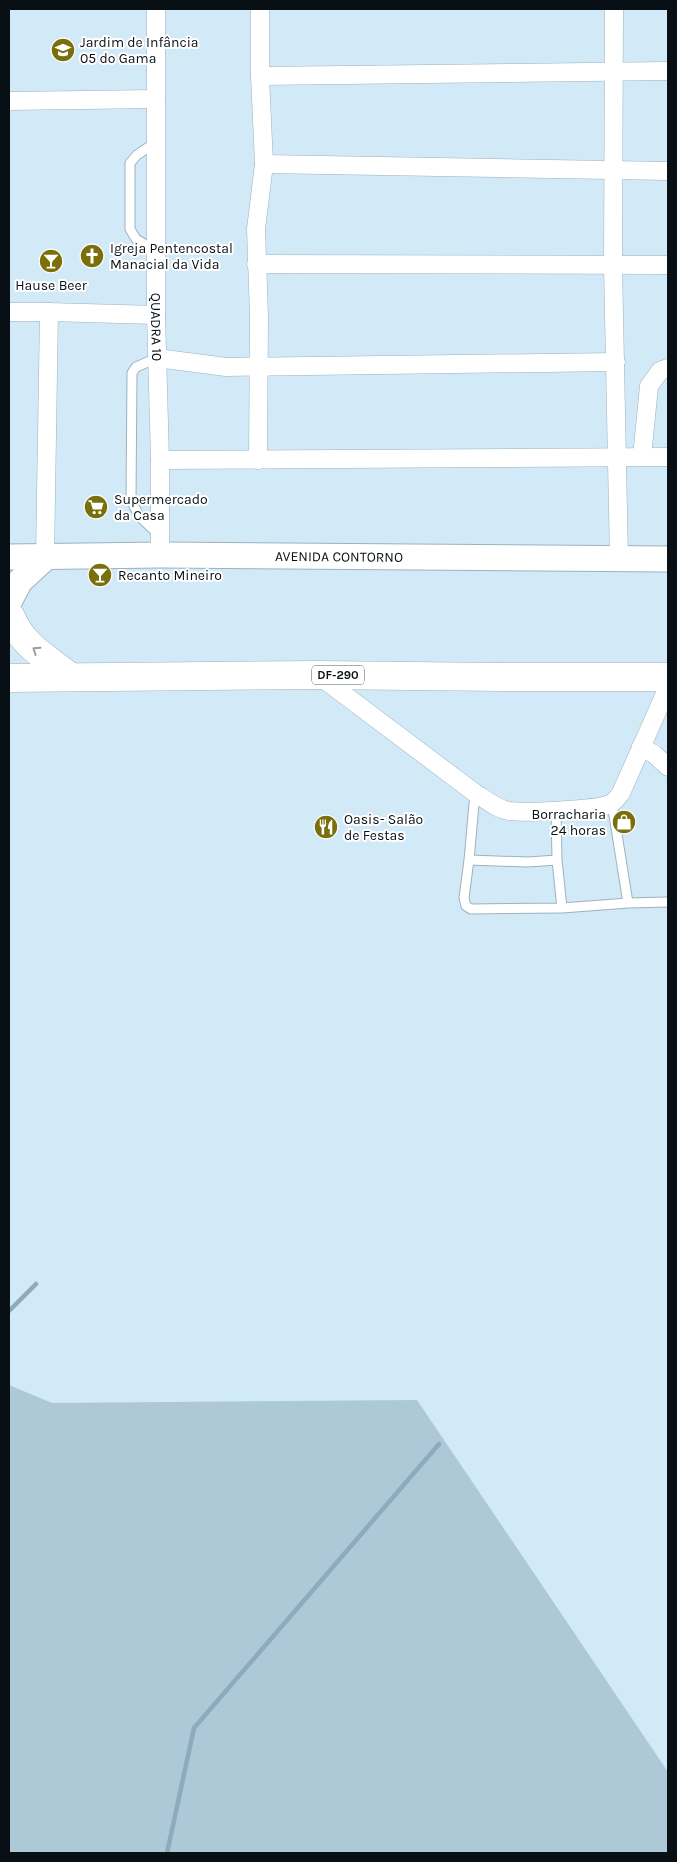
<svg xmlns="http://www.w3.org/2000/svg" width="677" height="1862" font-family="Karla,sans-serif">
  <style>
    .green { fill: #adc8d7 }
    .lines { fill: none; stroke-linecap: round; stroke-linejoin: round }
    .stream { stroke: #8cabbd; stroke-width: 4.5 }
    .lane-casing { stroke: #9bb2bf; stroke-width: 11 }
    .street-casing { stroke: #9bb2bf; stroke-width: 19 }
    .secondary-casing { stroke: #9bb2bf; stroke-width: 27 }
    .highway-casing { stroke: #9bb2bf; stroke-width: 29 }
    .lane { stroke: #fff; stroke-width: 9 }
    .street { stroke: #fff; stroke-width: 18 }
    .secondary { stroke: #fff; stroke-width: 25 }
    .highway { stroke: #fff; stroke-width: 28 }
    .oneway { stroke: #9c9fa1 }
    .labels { text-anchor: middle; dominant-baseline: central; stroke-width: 4; stroke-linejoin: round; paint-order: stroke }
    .shield { fill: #fff; stroke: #52585b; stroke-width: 1 }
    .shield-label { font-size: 12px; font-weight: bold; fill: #081015 }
    .poi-label { font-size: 14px; fill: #081015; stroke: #fff; text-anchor: start }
    .street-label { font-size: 14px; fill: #081015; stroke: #fff }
  </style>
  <rect width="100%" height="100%" fill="#d2e9f7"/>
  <path class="green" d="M 9,1385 L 52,1403 L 417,1400 L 668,1772 L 668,1853 L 9,1853 Z"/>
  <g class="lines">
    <path class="stream" d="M 9,1311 L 36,1284
      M 167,1853 L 194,1728 L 439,1444"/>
    <g class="lane-casing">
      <path id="lane" d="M 156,251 L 136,239 L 130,229 L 130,163 L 137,155 L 156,142
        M 157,358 L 136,367 L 132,373 L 131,500 L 139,516 L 159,535
        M 475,793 L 469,860 L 528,862 L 557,860 L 556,810
        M 612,803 L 628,903 L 668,902
        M 469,860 L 464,898 L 466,906 L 471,909 L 562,908
        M 557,860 L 562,908 L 628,903"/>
    </g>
    <g class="street-casing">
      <g id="street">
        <path id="s1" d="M 156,9 L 156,315 L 160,460 L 160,555"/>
        <path d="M 614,9 L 613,265 L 619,560"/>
        <path d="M 260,76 L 668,71"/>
        <path d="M 9,101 L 156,99"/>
        <path d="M 264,164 L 668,171"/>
        <path d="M 256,264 L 668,265"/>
        <path d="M 9,312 L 49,312 L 45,558"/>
        <path d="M 49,312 L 156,315"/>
        <path d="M 157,358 L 226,367 L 616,362"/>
        <path d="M 642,457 L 649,386 L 660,371 L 668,368"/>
        <path d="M 160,460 L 668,457"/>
        <path d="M 258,460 L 259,316 L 256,229 L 264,164 L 260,76 L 260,9"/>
        <path d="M 318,675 L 475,793 C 485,799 497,809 509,811 C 525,813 597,810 610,804 C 615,802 618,797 621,793 L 668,687"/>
        <path d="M 641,747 L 654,754 L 668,767"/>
      </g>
    </g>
    <g class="secondary-casing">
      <g id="secondary">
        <path id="s2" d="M 9,557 L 160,555 L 668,559"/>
        <path d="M 10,600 L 20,581 L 45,558"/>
      </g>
    </g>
    <g class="highway-casing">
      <path id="highway" d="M 11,617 C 23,646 46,657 69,676
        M 9,678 L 318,675 L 502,677 L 668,677"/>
    </g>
    <use href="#lane" class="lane"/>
    <use href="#street" class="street"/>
    <use href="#secondary" class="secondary"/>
    <use href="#highway" class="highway"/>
  </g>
  <defs><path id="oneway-chevron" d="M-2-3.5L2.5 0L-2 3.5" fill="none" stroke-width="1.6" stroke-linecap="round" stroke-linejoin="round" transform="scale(1.25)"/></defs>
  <use class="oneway" href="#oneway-chevron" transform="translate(36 650) rotate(-145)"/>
  <defs>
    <g id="school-disc" transform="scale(1.25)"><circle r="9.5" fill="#7b6f0c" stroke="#fff"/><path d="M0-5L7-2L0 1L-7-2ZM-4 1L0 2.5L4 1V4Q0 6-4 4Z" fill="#fff"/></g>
    <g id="church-disc" transform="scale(1.25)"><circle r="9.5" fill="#7b6f0c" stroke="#fff"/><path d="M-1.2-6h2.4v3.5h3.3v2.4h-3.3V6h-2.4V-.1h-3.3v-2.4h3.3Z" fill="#fff"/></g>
    <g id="bar-disc" transform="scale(1.25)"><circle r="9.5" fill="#7b6f0c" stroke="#fff"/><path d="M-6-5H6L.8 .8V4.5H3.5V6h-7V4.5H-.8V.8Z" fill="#fff"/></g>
    <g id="supermarket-disc" transform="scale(1.25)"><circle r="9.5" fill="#7b6f0c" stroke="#fff"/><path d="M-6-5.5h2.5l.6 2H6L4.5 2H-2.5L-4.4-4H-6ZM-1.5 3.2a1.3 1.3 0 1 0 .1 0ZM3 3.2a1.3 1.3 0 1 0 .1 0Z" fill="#fff"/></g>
    <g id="shop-disc" transform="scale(1.25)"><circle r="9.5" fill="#7b6f0c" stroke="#fff"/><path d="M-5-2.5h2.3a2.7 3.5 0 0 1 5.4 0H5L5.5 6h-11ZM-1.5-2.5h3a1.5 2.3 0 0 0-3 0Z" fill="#fff"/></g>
    <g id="restaurant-disc" transform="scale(1.25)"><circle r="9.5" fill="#7b6f0c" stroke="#fff"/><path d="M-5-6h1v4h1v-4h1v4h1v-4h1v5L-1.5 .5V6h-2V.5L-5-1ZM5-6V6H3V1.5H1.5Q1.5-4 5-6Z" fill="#fff"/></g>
  </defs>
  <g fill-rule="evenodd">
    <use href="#school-disc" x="63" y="50"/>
    <use href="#church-disc" x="92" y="256"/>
    <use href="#bar-disc" x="51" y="261"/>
    <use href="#supermarket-disc" x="96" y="507"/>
    <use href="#bar-disc" x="100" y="575"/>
    <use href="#shop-disc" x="624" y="822"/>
    <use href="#restaurant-disc" x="326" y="827"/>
  </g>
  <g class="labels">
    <rect class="shield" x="312" y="665.5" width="52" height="19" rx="4"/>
    <g class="shield-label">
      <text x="338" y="675">DF-290</text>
    </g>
    <g class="poi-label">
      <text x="80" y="42">Jardim de Infância<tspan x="80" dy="16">05 do Gama</tspan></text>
      <text x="110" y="248">Igreja Pentencostal<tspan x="110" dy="16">Manacial da Vida</tspan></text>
      <text x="51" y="285" text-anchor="middle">Hause Beer</text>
      <text x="114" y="499">Supermercado<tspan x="114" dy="16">da Casa</tspan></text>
      <text x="118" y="575">Recanto Mineiro</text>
      <text x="606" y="814" text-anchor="end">Borracharia<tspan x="606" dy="16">24 horas</tspan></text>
      <text x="344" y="819">Oasis- Salão<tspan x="344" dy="16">de Festas</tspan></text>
    </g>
    <g class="street-label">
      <text stroke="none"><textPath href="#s1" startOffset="318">QUADRA 10</textPath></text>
      <text stroke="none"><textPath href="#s2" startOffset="330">AVENIDA CONTORNO</textPath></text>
    </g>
  </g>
  <rect width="677" height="1862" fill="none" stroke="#081015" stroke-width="20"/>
</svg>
